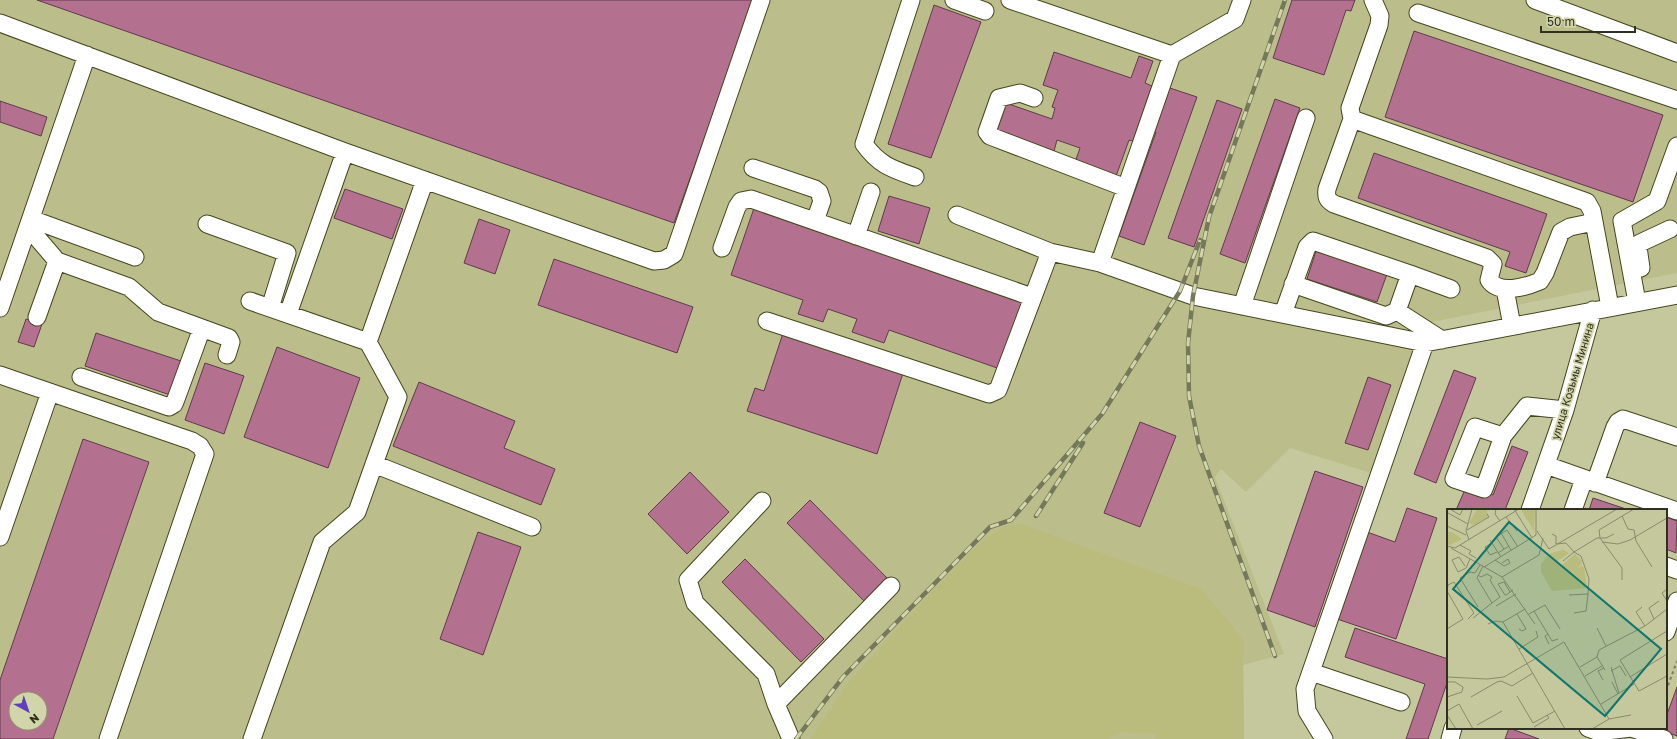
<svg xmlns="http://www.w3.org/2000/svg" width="1677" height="739" font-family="'Golos Text',sans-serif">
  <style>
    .built { fill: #bbbe8b; fill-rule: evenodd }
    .green { fill: #b9bc7d }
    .building { fill: #b3708f; stroke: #613b4d; fill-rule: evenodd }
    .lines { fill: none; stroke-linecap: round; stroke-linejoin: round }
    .minor-casing { stroke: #45461e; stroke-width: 19 }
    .path { stroke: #7c7f60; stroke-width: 2; stroke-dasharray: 3 3; stroke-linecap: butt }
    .minor { stroke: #fff; stroke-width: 17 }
    .rail-casing { stroke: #76785a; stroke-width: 4.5 }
    .rail { stroke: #d2d5a9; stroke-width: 3; stroke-dasharray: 9; stroke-linecap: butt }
    .labels { text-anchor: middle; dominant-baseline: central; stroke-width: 3.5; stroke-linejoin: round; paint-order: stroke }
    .street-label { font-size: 11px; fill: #2f301f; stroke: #d2d5a9 }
    .inset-road { fill: none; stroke: #898b6a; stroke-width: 1 }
    .view { fill: #0f766e; fill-opacity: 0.15; stroke: #0f766e; stroke-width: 2 }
    .inset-edge { fill: none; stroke: #2f301f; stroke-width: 2 }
  </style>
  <rect width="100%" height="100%" fill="#c5c89c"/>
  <path class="built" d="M 0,0 L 1677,0 L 1677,273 L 1422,324 L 1371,473 L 1290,448 L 1246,492 L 1221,469 L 1215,477 L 1284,654 L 1243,665 L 1244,739 L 0,739 ZM 16,699 L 40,699 L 40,723 L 16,723 Z"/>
  <path class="green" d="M 1021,524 L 1201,589 L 1244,640 L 1243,665 L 1244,739 L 1155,739 L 1156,734 L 1121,732 L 1109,739 L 811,739 L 848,683 L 922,602 L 981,542 L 1005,526 Z"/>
  <path class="building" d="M 37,0 L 754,0 L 674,223 Z
    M 1292,0 L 1355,0 L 1351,11 L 1346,10 L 1324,75 L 1273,58 Z
    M 934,5 L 981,22 L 931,158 L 888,144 Z
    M 1414,31 L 1663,115 L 1633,202 L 1385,117 Z
    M 1054,52 L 1131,78 L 1139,56 L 1153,61 L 1145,83 L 1152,86 L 1133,141 L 1129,140 L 1115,179 L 1074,165 L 1080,148 L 1057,140 L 1054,151 L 994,130 L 1003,102 L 1052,119 L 1055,108 L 1052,107 L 1058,90 L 1043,85 Z
    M 1167,87 L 1197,97 L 1144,245 L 1119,236 L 1156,132 L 1151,131 Z
    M 1275,99 L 1300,108 L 1245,263 L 1220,254 Z
    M 1217,100 L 1242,109 L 1194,247 L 1168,238 Z
    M 0,101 L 47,117 L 41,136 L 0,122 Z
    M 1374,153 L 1547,214 L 1526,273 L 1505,266 L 1510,252 L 1358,198 Z
    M 345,189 L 403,209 L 392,239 L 334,218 Z
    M 889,196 L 930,208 L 919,244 L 878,231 Z
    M 754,208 L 1024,302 L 1000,369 L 889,330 L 884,343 L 852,332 L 857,319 L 828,309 L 823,322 L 798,314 L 803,300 L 731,275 Z
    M 479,219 L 510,230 L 495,274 L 464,263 Z
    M 1316,251 L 1387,274 L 1377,302 L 1307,279 Z
    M 554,259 L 693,307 L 677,353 L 538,305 Z
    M 26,319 L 42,324 L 34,347 L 18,342 Z
    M 784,330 L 904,370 L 877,454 L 747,411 L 755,388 L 764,391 Z
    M 96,333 L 181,361 L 170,395 L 85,366 Z
    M 277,347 L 360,378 L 328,468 L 244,437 Z
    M 205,363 L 244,376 L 224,434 L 185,420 Z
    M 1454,370 L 1476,378 L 1436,483 L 1414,474 Z
    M 1368,377 L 1391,385 L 1368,450 L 1345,443 Z
    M 419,382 L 515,421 L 504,448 L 555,469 L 541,505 L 393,446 Z
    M 1140,422 L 1176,436 L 1140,527 L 1104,513 Z
    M 83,439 L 149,462 L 53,739 L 0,739 L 0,680 ZM 16,699 L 40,699 L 40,723 L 16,723 Z
    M 1512,446 L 1528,452 L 1505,510 L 1456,510 L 1467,485 L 1493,495 Z
    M 1315,471 L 1363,487 L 1315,627 L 1267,610 Z
    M 690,472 L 729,512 L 687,554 L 648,514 Z
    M 1593,498 L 1629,510 L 1584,510 L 1585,508 L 1589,510 Z
    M 810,500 L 889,580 L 866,603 L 787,523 Z
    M 1407,508 L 1437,518 L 1396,639 L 1337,619 L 1367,532 L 1395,542 Z
    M 1666,517 L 1677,521 L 1676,553 L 1666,549 Z
    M 478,532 L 521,547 L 483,655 L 440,639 Z
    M 745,559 L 824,639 L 801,662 L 722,582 Z
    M 1355,628 L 1448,659 L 1448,680 L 1428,739 L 1406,739 L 1425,684 L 1345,657 Z
    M 1677,687 L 1677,736 L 1661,730 L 1662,728 L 1666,728 L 1666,717 Z
    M 1509,728 L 1539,739 L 1505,739 Z"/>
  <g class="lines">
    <g class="minor-casing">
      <path id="minor" d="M 911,0 L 864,144 C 879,165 892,169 915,177
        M 954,0 L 985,11
        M 1010,0 L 1172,55
        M 1373,0 L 1380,16 L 1379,25 L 1350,108 L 1352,119 L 1587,202 L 1592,211 L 1610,307
        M 1535,0 L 1677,53
        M 1418,13 L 1677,100
        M 0,23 L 345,152 L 654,261 L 664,260 L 674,254 L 761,0
        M 1034,98 L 1020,93 L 999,98 L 987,132 L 990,136 L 1126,188
        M 1352,119 L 1327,189 C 1326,197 1327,200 1334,204 L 1487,258 L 1493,264 L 1489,280 C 1499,295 1526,287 1540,281 L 1545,273 L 1561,232 L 1570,227 L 1594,222
        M 753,168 L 815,189 L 819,192 L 822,201 L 815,221
        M 957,215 L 1050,252 L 1100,263 L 1193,296 L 1425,343 L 1677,295
        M 31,219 L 135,257
        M 207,224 L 287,253 L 270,308
        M 28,227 L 57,261 L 129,287 L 158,312 L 229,338 L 231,342 L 227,355
        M 856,236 L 871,192
        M 722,248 L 737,207 L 741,201 L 751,199 L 1032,297
        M 1100,263 L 1172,55 L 1235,19 L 1242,0
        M 1641,268 L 1638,247 L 1640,243 L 1670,229
        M 1410,274 L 1451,289
        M 1505,289 L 1512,326
        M 250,301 L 368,342
        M 1637,302 L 1622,221 L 1657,201 L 1677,146
        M 1242,306 L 1306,118
        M 0,308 L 87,55
        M 1397,311 L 1442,340
        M 288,314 L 345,152
        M 1283,314 L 1307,247 L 1313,241 L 1410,274 L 1397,311 L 1386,316 L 1293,284
        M 37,317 L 57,261
        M 767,321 L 989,394 L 998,390 L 1050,252
        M 0,375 L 192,441 L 200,446 L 205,454 L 108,739
        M 81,377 L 169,407 L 174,404 L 176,399 L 202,328
        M 1503,436 L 1484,489 L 1454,479 L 1475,427 L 1503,436 L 1527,406 L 1565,410
        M 374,464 L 532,527
        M 1546,465 L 1677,511
        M 1595,483 L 1615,427 L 1618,422 L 1623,419 L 1677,437
        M 762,501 L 688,580 L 695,603 L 766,674 L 776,704
        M 1530,510 L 1565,410 L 1593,310
        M 1573,510 L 1584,479
        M 0,537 L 50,392
        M 1666,566 L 1677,570
        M 1666,632 L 1677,601
        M 1311,672 L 1401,702
        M 1588,728 L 1599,732 L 1631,728 L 1664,739
        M 252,739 L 322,542 L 357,512 L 398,397 L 368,342 L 425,180
        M 791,739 L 776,704 L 891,586
        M 1324,739 L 1307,711 L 1305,689 L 1425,343
        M 1450,739 L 1453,728"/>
    </g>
    <path class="path" d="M 1666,691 L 1677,661"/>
    <use href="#minor" class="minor"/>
    <g class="rail-casing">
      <path id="rail" d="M 1036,516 L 1083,443
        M 1275,656 L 1199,446 L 1189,396 L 1188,343 L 1193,296 L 1209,217 L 1285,0
        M 796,739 L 843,677 L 990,527 L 1011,520 L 1102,414 L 1180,291 L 1200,240"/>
    </g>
    <use href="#rail" class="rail"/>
  </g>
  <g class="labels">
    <g class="street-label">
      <text transform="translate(1572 381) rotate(-73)">улица Козьмы Минина</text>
    </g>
  </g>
  <g transform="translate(1447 509)">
    <rect width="220" height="220" fill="#c5c89c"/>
    <path d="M 30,0 L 40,0 L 41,8 L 27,16 L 22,14 ZM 76,0 L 88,0 L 87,22 L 74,1 ZM 0,23 L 5,23 L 15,30 L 3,36 L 0,35 ZM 116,41 L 122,44 L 109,53 L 115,56 L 128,45 L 135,52 L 134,56 L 128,60 L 135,57 L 137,59 L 140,79 L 105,82 L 94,63 L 94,55 L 102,45 Z" fill="#b9bc7d"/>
    <path class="inset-road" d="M 3,0 L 13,6 L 16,0M 49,0 L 48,5 L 53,12M 67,0 L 85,29M 1,4 L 21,15M 175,7 L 181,20 L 187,21 L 189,32 L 205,58M 59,8 L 70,22M 0,17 L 19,26M 20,21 L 42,8 L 40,5M 90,22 L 102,40 L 170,0M 54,24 L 64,41M 105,25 L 109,27 L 109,35 L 119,34 L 127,43 L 150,29 L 159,29 L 167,25M 22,31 L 19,22 L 25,0M 43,31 L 54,48M 155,33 L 171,35 L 183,31 L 220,9M 45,34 L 38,38 L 43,46 L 50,43M 13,36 L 24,42 L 22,45 L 29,49M 0,37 L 8,39 L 72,0M 4,39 L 55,68 L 88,115M 57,40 L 49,28 L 60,21 L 71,38M 51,44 L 62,37M 48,51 L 57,57 L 63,54 L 61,50 L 55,54M 116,52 L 127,43 L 134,47 L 142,70 L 141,85 L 122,86M 18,57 L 12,48 L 5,51 L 11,63 L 19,59 L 23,50M 37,58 L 89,26 L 89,0M 31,66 L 34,68 L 40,65 L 45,68 L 43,71 L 53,88 L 45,94M 55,68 L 92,46 L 96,29M 175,71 L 175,59 L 153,29 L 152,21 L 187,0M 220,80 L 215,84 L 220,92M 63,83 L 57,73 L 51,75 L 58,86 L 59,86 L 66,81M 49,97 L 69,85M 31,98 L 13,69 L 23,63 L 28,64 L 33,56M 195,98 L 189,103 L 198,117M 87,102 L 105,132 L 111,130M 127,104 L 139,102 L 141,85M 70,105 L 79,120 L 75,122 L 72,120M 82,105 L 98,96 L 113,120M 26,109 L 45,94 L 30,69 L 36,57M 207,110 L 202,99 L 212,92M 56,113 L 118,220M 41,115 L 48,112 L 56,113 L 78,100M 150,119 L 159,137M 0,120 L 16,110 L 0,82 L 1,76 L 7,73 L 27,104 L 21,110M 220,122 L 173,151 L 192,182 L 220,167M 101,125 L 98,127 L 102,135M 72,140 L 91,128 L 89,122M 150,148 L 158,161M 133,158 L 150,148 L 152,141 L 198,117 L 220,100M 164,158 L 172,184M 164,162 L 173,157 L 179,167M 138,167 L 155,157M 0,168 L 40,170 L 57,168 L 117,133 L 162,210 L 145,220M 183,168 L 220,145M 156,171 L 151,162 L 157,159M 0,173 L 8,173 L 16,178 L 15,183 L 0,188M 165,173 L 171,185M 70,187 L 86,214 L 108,202M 24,188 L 50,173 L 54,172 L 65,177 L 86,164M 154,195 L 187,175M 0,202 L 12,195 L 26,220M 0,206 L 9,220M 162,210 L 184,206M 30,216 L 55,202M 87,218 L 102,209 L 100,206"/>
    <path class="view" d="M 62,13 L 214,140 L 158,207 L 6,80 Z"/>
    <rect width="220" height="220" class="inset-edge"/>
  </g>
  <g transform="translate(28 711) rotate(140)"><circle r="19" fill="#d2d5a9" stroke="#919372"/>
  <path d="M0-3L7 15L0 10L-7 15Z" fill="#613fb8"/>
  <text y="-6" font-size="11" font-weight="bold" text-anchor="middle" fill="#2f301f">N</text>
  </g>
  <path d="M1541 26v6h94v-6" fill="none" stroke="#2f301f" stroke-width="2"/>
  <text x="1547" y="26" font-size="12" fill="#2f301f" stroke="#d2d5a9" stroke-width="3" paint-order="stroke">50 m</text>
</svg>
